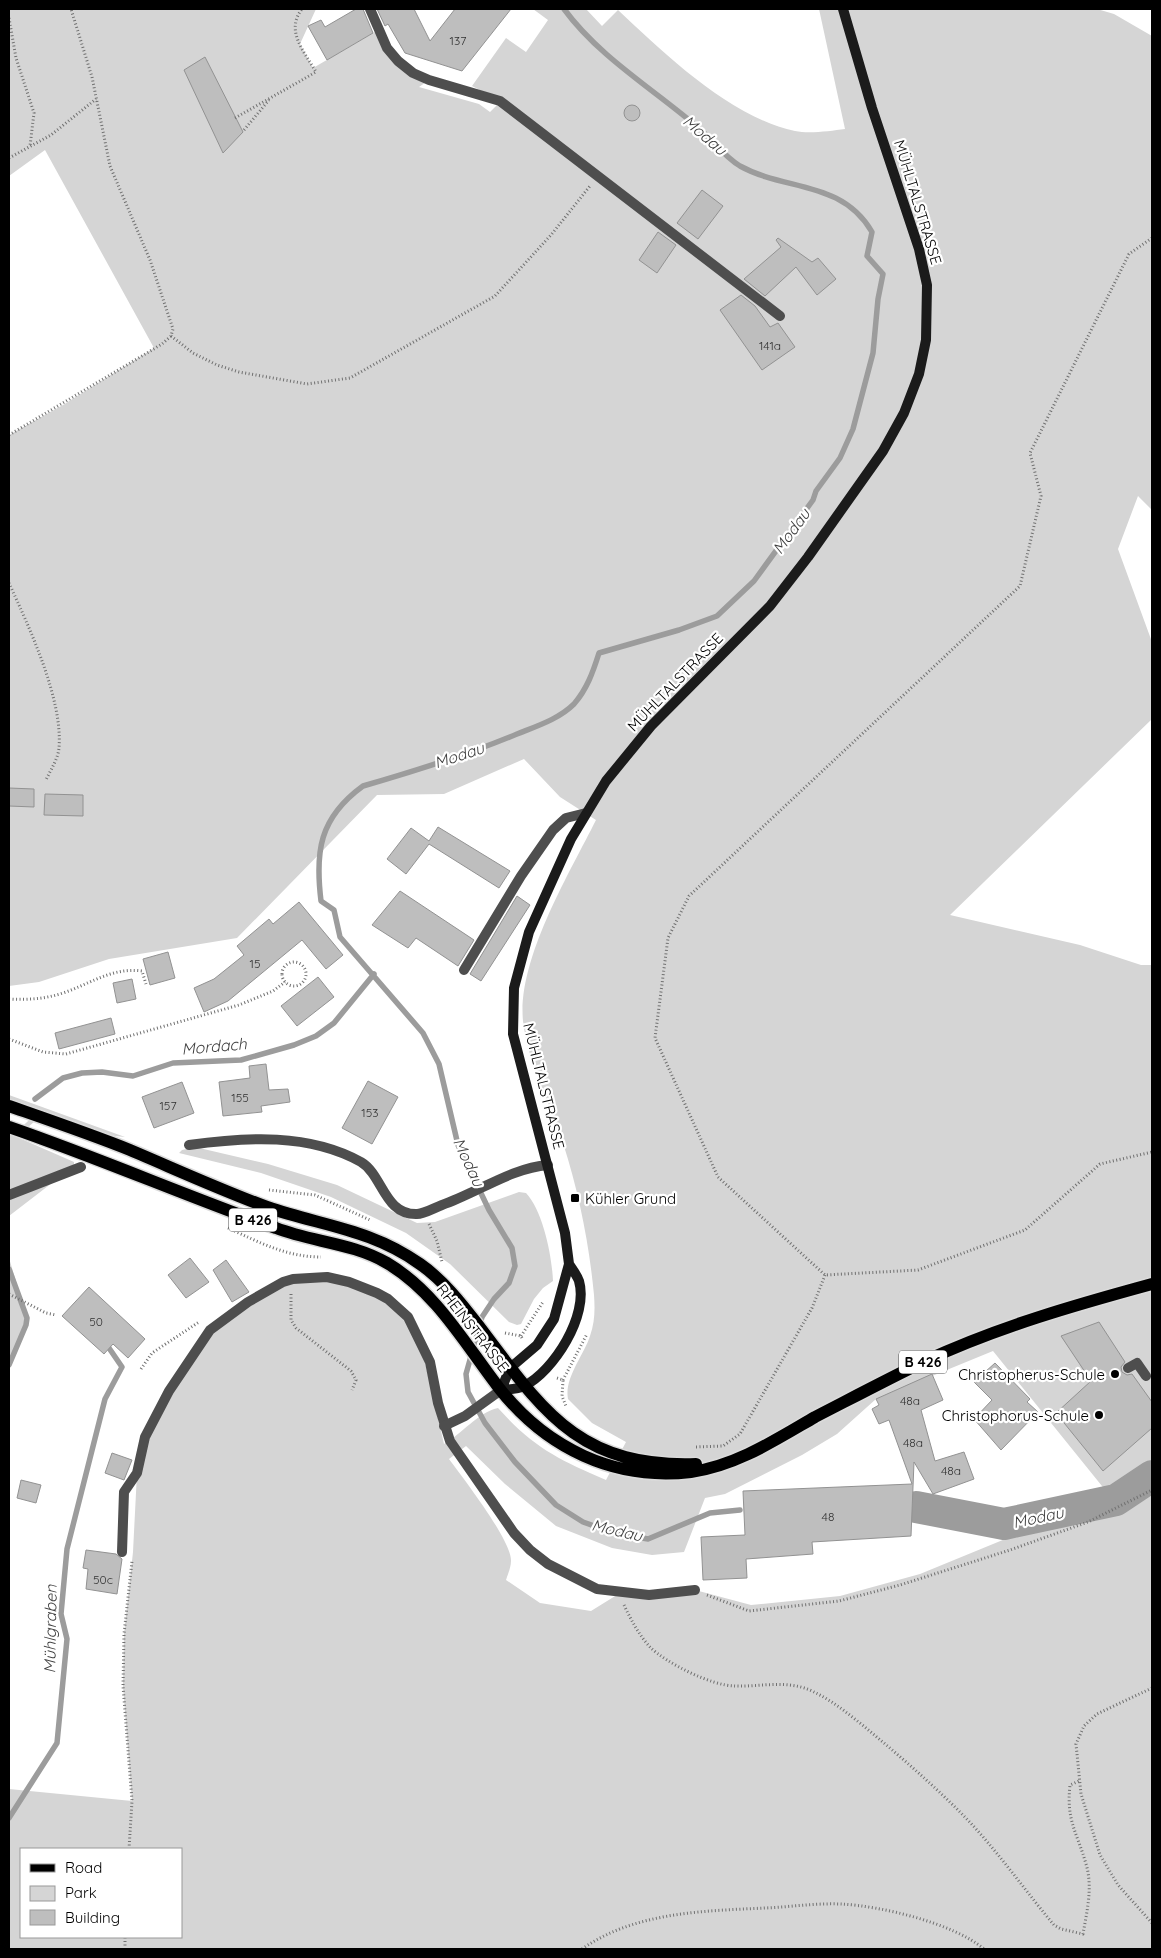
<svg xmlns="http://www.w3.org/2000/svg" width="1161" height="1958" font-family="Quicksand,sans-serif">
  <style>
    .green { fill: #d5d5d5; fill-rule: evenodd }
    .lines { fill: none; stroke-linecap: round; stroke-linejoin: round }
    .stream { stroke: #9c9c9c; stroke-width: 5.5 }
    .river { stroke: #9c9c9c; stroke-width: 32 }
    .building { fill: #bebebe; stroke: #929292 }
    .primary-casing { stroke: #dbdbdb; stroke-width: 15 }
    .path { stroke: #707070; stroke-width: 3; stroke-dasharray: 1 2.5; stroke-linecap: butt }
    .lane { stroke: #4e4e4e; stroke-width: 10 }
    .street { stroke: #4e4e4e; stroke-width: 10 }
    .secondary { stroke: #1b1b1b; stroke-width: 10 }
    .primary { stroke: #000; stroke-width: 12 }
    .poi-dot { fill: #000; stroke: #fff; stroke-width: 2 }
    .labels { text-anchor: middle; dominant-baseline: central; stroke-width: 4.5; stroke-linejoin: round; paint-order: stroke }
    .number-label { font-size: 12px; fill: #303030 }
    .shield { fill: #fff; stroke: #4c4c4c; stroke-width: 1 }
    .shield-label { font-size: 14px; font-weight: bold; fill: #000 }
    .street-label { font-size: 15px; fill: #000; stroke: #fff }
    .poi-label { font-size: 15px; fill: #000; stroke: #fff; text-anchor: end }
    .water-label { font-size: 16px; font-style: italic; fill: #3d3d3d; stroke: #fff }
  </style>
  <rect width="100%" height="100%" fill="#fff"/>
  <path class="green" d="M 9,9 L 316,9 L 300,44 L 313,68 L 375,32 L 386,45 L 429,80 L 419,87 L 479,104 L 490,112 L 501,101 L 472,86 L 506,38 L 526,52 L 548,20 L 533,9 L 586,9 L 602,26 L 618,10 C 666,55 730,117 795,131 C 809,134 830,131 845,129 L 819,9 L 1097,9 L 1114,14 L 1152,36 L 1152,510 L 1138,496 L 1118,549 L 1152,642 L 1152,719 L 950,915 L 1080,945 L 1141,965 L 1152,965 L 1152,1949 L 9,1949 L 9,1789 L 132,1801 L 123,1686 L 124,1634 L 133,1552 L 137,1473 L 145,1437 L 205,1337 L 283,1282 L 327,1277 L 388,1299 L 419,1337 L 444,1444 C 462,1434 477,1413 498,1408 C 534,1448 558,1459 606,1480 L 626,1442 L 592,1423 L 568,1399 C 564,1378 584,1355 590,1336 C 595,1322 595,1309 594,1295 C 589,1243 579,1193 563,1143 C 550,1103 528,1064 523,1021 C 517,960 569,874 596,820 L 560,797 L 524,759 L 444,794 L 377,795 L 237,938 L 109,959 L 39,982 L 9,986 L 9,435 L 63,405 L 154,348 L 45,150 L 9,176 ZM 993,1351 L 1110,1496 L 920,1574 L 840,1596 L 751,1605 L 695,1590 L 620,1593 L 591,1611 L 540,1603 L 506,1580 C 508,1574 511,1567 511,1561 C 512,1541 463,1478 449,1459 L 466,1446 L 505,1484 L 556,1526 L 612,1548 L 652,1555 L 684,1552 L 705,1498 L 725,1494 L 802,1455 L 837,1434 L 876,1399 ZM 21,1849 L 181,1849 L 181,1937 L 21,1937 Z
    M 9,1095 L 125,1137 L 106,1135 L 44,1113 L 17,1137 L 74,1162 L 74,1166 L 9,1216 L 9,1132 L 14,1134 L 39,1111 L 9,1100 Z
    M 195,1147 L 268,1164 L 337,1185 L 417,1223 L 435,1222 L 519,1192 L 526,1193 C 543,1211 552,1256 553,1281 L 543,1288 L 534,1299 L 521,1324 L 517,1325 L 509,1322 L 450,1264 L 406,1233 L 331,1197 L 261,1173 L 179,1153 L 182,1150 Z
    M 9,1258 L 26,1315 L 26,1321 L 9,1362 Z"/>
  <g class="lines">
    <path class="stream" d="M 564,9 C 600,58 655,90 701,130 C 713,141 725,157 740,166 C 785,191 842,180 872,232 L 867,256 L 883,274 L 878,299 L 873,353 L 853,429 L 840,458 L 816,491 L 813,500 L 754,581 L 717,616 L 679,630 L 599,653 C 593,672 587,689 574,704 C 559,719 537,726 517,734 C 467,755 415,771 363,786 C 319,818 315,852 321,901 L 334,910 L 340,937 L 423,1033 L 439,1064 L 458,1145 L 489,1210 L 512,1248 L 515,1266 L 509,1283 L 494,1299 L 482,1317 L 466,1374 L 468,1392 L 485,1423 L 515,1462 L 556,1505 L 583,1522 L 614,1533 L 648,1539 L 710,1513 L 740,1510
      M 35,1099 L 63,1078 L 82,1073 L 102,1072 L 133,1076 L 173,1063 L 241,1060 L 294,1045 L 316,1036 L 334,1023 L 374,974
      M 9,1269 L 27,1318 L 26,1325 L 9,1365
      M 9,1818 L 57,1743 L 67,1639 L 61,1614 L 67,1549 L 105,1399 L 122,1367 L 109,1348"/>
    <path class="river" d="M 916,1507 L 1004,1524 L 1116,1500 L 1152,1476"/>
  </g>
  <path class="building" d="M 356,9 L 363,9 L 373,33 L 327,60 L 308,26 L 321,20 L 325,27 Z
    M 377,9 L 414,9 L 430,41 L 455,9 L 511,9 L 462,71 L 405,53 L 388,24 L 385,26 Z
    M 205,57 L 243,132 L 223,153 L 184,70 Z
    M624 113a8 8 0 1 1 16 0a8 8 0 1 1-16 0Z
    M 702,190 L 723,206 L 698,239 L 677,223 Z
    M 658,232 L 676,245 L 657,273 L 639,260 Z
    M 778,238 L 812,262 L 818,258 L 836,279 L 817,295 L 796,267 L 765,296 L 744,279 L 781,247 L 776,240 Z
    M 741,295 L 755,306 L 770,327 L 778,323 L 795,347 L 762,370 L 720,310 Z
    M 9,788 L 34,789 L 34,807 L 9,806 Z
    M 45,794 L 83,795 L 83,816 L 44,815 Z
    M 438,827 L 510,871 L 499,888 L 429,844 L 406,874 L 387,859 L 411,828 L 429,841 Z
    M 400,891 L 474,940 L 458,966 L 416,938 L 408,948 L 372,925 Z
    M 517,896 L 530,905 L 481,981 L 470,974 Z
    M 299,902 L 343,955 L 326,969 L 302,940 L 228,1001 L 204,1012 L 194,988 L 214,979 L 244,955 L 237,946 L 269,919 L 273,924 Z
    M 168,952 L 175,978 L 150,985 L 143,959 Z
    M 318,977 L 334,997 L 297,1026 L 281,1006 Z
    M 132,979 L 136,999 L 117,1003 L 113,983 Z
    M 111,1018 L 115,1034 L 59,1049 L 55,1033 Z
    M 266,1064 L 269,1090 L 288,1089 L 290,1102 L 261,1106 L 262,1112 L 223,1116 L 219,1082 L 250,1078 L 249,1066 Z
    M 368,1081 L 398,1097 L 372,1144 L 342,1128 Z
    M 182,1082 L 194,1113 L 154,1128 L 142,1097 Z
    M 190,1258 L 209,1282 L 186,1298 L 168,1275 Z
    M 226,1260 L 249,1292 L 232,1302 L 213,1270 Z
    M 89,1287 L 145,1339 L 128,1358 L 113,1344 L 104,1354 L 62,1316 Z
    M 1099,1322 L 1125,1362 L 1121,1367 L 1122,1372 L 1127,1375 L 1132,1374 L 1152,1402 L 1152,1428 L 1103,1471 L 1056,1413 L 1091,1381 L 1061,1336 Z
    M 995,1363 L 1030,1399 L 1027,1402 L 1038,1412 L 1001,1450 L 974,1419 L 992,1400 L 974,1382 Z
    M 932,1374 L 943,1400 L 921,1410 L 935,1461 L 964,1452 L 974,1479 L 933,1494 L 914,1462 L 911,1536 L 812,1542 L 813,1554 L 746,1559 L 747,1578 L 703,1580 L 701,1537 L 745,1535 L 743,1491 L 912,1484 L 889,1420 L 879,1424 L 872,1409 L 879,1405 L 876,1399 Z
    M 112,1453 L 132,1460 L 124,1480 L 105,1473 Z
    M 21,1480 L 41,1485 L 36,1503 L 17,1498 Z
    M 86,1550 L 116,1554 L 122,1559 L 117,1594 L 86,1589 L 88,1569 L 83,1568 Z"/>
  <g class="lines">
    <g class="primary-casing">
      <path id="primary" d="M 9,1106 C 49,1120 90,1134 130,1150 C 175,1169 221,1190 267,1207 C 322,1226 371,1229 420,1264 C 443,1280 461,1303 478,1325 C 542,1409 577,1468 696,1464
        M 9,1127 C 99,1158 186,1196 276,1228 C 312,1242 353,1243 387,1263 C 436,1292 465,1344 499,1388 C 546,1448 614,1481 691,1472 C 736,1466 777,1439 815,1417 C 852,1398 888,1379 925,1361 C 998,1327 1075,1305 1152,1284"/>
    </g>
    <path class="path" d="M 9,18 L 16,58 L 34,113 L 30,146
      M 235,118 L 316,72 C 304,51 285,31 302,9
      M 244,130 L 269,100
      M 9,158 L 51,135 L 96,99
      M 1152,238 L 1129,254 L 1030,453 L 1041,496 L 1020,586 L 689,896 L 668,938 L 655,1038 L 718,1177 L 825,1275 L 918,1270 L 1025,1230 L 1100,1164 L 1152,1152
      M 171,336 L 193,353 L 217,365 L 239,372 L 307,384 L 350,378 L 495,296 L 551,235 L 590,186
      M 9,435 L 162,344 L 171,336 L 173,329 L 150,260 L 110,166 L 92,77 L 71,9
      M 9,583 C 29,627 63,699 59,748 C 58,759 51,769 46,780
      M282 974a12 12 0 1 1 24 0a12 12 0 1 1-24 0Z
      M 9,999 C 28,1000 45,999 63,993 C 90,984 112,967 142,971 L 146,984
      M 9,1039 L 43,1052 L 66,1054 L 239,1005 L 273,991 L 285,982
      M 269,1190 L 315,1195 L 370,1220
      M 429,1224 L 437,1241 L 442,1262
      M 228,1228 C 259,1242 286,1257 321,1257
      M 9,1294 L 46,1313 L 56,1315
      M 291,1294 L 291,1320 L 296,1328 L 351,1371 L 356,1380 L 352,1390
      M 505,1333 L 521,1336 L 523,1340
      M 521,1336 L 543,1302
      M 141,1369 L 152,1353 L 199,1322
      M 557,1378 L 563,1380 L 562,1396 L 566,1406
      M 563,1380 L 587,1334
      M 696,1447 L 723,1446 L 740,1434 L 812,1308 L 825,1275
      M 707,1595 L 749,1611 L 839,1601 L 900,1585 L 1010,1550 L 1088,1522 L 1152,1490
      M 624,1605 C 631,1620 639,1635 650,1647 C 666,1663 712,1686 735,1686 C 761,1687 789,1679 814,1692 C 839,1704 862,1725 884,1743 C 910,1765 936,1788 960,1812 C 994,1846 1023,1888 1054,1925 L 1061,1929 L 1083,1934 C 1087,1911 1093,1887 1086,1864 C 1077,1832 1066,1821 1070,1785 L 1079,1781
      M 1152,1688 L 1097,1714 L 1084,1726 L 1076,1744 L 1081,1794 L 1100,1855 L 1118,1885 L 1152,1923
      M 129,1849 L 132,1801 L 123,1686 L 124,1634 L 132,1561
      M 125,1949 L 125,1937
      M 582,1949 C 635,1912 702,1911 765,1908 C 790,1907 815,1903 841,1904 C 881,1906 953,1923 984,1949"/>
    <path class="lane" d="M 370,9 L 387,48 L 398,61 L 413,73 L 429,80 L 500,101 L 780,316
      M 464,970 L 521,876 L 553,830 L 566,818 L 586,813
      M 189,1145 C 246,1137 309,1133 361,1162 C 383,1175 384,1215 417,1214 C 424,1214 434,1208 442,1205 C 477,1193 511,1168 548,1165
      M 9,1195 L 81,1167
      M 1128,1368 L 1137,1363 L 1146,1376
      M 122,1552 L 124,1492 L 137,1473 L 145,1437 L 169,1391 L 210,1330 L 248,1302 L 283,1282 L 293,1279 L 327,1277 L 349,1282 L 377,1293 L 388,1299 L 408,1317 L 430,1362 L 438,1403 L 450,1441 L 514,1533 L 530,1550 L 548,1564 L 597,1589 L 649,1595 L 695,1590"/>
    <path class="street" d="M 444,1426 L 465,1416 L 501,1390"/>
    <path class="secondary" d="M 569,1264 C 572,1269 577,1275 579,1281 C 589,1315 554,1371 524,1386 C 517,1390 508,1389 501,1390 L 510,1368 L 537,1345 L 554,1319 L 569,1264 L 565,1233 L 513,1034 L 514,988 L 529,932 L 571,839 L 606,781 L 651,726 L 770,606 L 808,557 L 883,451 L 904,413 L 919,374 L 926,340 L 927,285 L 919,249 L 872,108 L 843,9"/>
    <use href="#primary" class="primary"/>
  </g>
  <g class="poi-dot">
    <rect x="570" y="1193" width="10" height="10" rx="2.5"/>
    <circle cx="1115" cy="1374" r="5"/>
    <circle cx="1099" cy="1415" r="5"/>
  </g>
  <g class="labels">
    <g class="number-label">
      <text x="458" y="40">137</text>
      <text x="770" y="345">141a</text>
      <text x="255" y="963">15</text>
      <text x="240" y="1097">155</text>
      <text x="168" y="1105">157</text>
      <text x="370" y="1112">153</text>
      <text x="96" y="1321">50</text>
      <text x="910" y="1400">48a</text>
      <text x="913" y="1442">48a</text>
      <text x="951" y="1470">48a</text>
      <text x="828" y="1516">48</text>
      <text x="103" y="1579">50c</text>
    </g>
    <g class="shield">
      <rect x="229" y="1208.5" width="48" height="23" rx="4"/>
      <rect x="899" y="1350.5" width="48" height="23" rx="4"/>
    </g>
    <g class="shield-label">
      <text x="253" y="1220">B 426</text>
      <text x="923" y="1362">B 426</text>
    </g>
    <g class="street-label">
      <text transform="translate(918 202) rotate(73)">MÜHLTALSTRASSE</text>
      <text transform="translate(675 682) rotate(-46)">MÜHLTALSTRASSE</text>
      <text transform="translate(544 1086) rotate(76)">MÜHLTALSTRASSE</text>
      <text transform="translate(473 1328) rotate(52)">RHEINSTRASSE</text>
    </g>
    <g class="poi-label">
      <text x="585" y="1198" text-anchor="start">Kühler Grund</text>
      <text x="1105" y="1374">Christopherus-Schule</text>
      <text x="1089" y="1415">Christophorus-Schule</text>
    </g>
    <g class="water-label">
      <text transform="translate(705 135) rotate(41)">Modau</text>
      <text transform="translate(791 531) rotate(-54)">Modau</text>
      <text transform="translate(459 755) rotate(-18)">Modau</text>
      <text transform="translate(214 1046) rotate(-5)">Mordach</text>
      <text transform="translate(469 1162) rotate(65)">Modau</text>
      <text transform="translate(1038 1517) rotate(-12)">Modau</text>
      <text transform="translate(617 1530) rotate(13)">Modau</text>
      <text transform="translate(50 1629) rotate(-89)">Mühlgraben</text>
    </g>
  </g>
  <rect width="1161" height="1958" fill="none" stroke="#000000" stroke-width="20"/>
  <rect x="20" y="1848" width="162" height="90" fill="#ffffff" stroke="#999999"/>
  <rect x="30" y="1864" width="25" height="8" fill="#000000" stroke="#999999"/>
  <text x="65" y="1873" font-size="15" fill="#000000">Road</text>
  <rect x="30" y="1886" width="25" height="15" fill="#d5d5d5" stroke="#999999"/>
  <text x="65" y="1898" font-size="15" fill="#000000">Park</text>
  <rect x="30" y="1910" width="25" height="15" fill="#bebebe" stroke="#999999"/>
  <text x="65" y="1923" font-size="15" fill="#000000">Building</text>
</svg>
